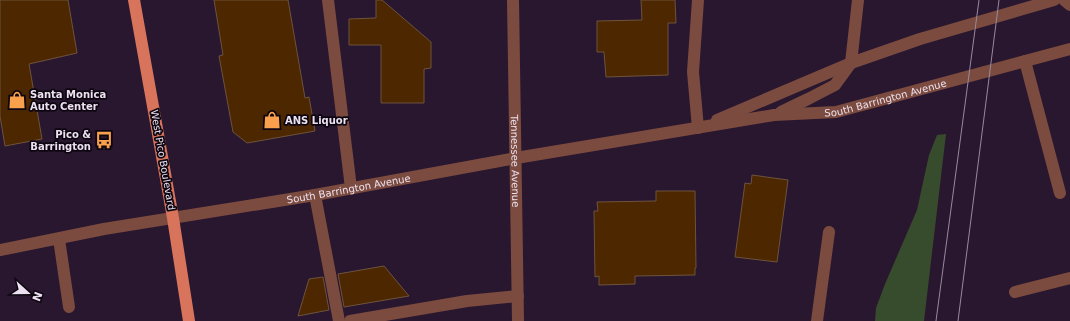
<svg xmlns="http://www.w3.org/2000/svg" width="1070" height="321" font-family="'DejaVu Sans',sans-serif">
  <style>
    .green { fill: #374c2c }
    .building { fill: #4d2700; stroke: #6e533c }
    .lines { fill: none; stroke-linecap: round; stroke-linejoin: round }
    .minor { stroke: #7c4b3f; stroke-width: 12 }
    .major { stroke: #d8735c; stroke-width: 12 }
    .tram { stroke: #988a9d; stroke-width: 1 }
    .labels { text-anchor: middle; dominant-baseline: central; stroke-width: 3.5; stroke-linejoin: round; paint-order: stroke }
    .poi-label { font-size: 10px; font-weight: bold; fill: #ece1f0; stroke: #0d0610; text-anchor: start }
    .street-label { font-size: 10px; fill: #ece1f0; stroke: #0d0610 }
  </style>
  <rect width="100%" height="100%" fill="#29172f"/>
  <path class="green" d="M 946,134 L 924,321 L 875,321 L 876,308 L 885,284 L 917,210 L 929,155 L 937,135 Z"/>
  <path class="building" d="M 0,0 L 68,0 L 77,53 L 29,64 L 42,139 L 5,146 L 0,116 Z
    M 214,0 L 288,0 L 305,98 L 309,97 L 315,131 L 247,143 L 233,132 L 219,56 L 223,55 Z
    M 376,0 L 382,0 L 431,42 L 431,68 L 424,69 L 424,103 L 381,103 L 381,45 L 349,45 L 349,19 L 376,18 Z
    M 641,0 L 675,0 L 676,23 L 668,23 L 668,75 L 606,77 L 604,52 L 597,52 L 597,21 L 642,20 Z
    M 752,175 L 788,180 L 777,262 L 735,257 L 745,183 L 751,184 Z
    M 656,191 L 695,191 L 696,268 L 695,268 L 695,275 L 635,276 L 635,284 L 599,285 L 599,276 L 595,277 L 594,211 L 598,211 L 597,202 L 656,201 Z
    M 384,266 L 409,296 L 344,307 L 338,274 Z
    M 323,277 L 329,310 L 298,316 L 309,279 Z"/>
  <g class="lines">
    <g class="minor">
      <path d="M 328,0 L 351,188"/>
      <path id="s1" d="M 513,0 L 518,321"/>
      <path d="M 1064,0 L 1070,5"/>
      <path d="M 1025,61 L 1060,193"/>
      <path d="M 781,112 L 808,99 L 835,85 L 851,63 L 858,0"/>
      <path d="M 717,120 L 851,63 L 920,39 L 1054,0"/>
      <path d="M 698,128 L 693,72 L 698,0"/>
      <path d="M 315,195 L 339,321"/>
      <path d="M 59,239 L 69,307"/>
      <path id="s2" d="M 0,250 L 104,229 L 315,195 L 516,158 L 774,115 L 836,112 L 1070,49"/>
      <path d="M 1015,292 L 1070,278"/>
      <path d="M 350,321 L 467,301 L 518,296"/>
      <path d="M 817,321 L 829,232"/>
    </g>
    <path class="major" d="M 134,0 L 173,218 L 189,321"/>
    <path class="tram" d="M 936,321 L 979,0
      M 958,321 L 999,0"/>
  </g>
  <defs>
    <g id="shop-bare" transform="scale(1.38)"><path d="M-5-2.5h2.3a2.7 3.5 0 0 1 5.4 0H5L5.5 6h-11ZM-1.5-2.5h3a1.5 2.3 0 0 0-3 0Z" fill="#f8a04b" stroke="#0d0610" stroke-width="2.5" paint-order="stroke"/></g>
    <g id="bus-bare" transform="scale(1.38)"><path d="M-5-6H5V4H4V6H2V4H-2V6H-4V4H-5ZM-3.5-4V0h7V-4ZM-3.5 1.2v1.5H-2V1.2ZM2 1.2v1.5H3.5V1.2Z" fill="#f8a04b" stroke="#0d0610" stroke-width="2.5" paint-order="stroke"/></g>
  </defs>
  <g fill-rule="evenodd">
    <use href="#shop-bare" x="17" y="100"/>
    <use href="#shop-bare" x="272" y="120"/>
    <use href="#bus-bare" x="104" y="140"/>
  </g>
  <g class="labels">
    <g class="poi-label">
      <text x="30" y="94">Santa Monica<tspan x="30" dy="12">Auto Center</tspan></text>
      <text x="285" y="120">ANS Liquor</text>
      <text x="91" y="134" text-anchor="end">Pico &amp;<tspan x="91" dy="12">Barrington</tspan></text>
    </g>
    <g class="street-label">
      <text stroke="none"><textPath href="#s2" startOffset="899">South Barrington Avenue</textPath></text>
      <text transform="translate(163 160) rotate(80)">West Pico Boulevard</text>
      <text stroke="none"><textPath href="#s1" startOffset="161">Tennessee Avenue</textPath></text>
      <text stroke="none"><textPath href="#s2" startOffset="354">South Barrington Avenue</textPath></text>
    </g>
  </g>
  <g transform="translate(28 293) rotate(111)" stroke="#0d0610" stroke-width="3" paint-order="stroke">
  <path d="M0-3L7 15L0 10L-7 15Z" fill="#ece1f0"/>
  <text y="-6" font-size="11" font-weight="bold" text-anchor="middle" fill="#ece1f0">N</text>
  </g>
</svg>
